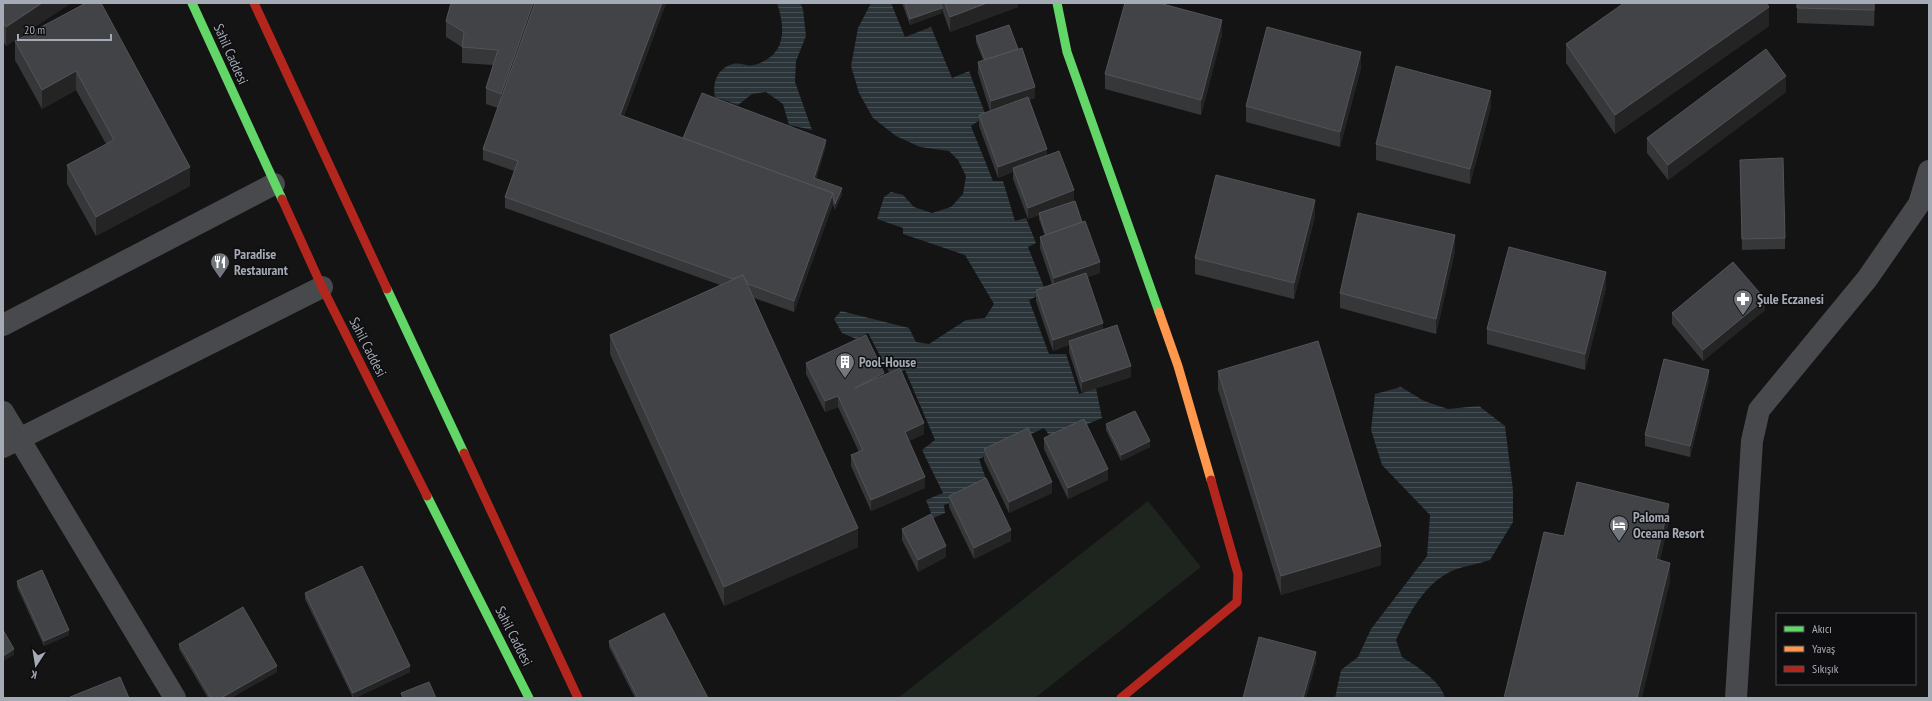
<svg xmlns="http://www.w3.org/2000/svg" width="1932" height="701" font-family="'PT Sans Narrow',sans-serif">
  <style>
    .green { fill: #1e241e }
    .water { fill: url(#water-rules) }
    .lines { fill: none; stroke-linecap: round; stroke-linejoin: round }
    .street { stroke: #48494d; stroke-width: 22 }
    .fast { stroke: #63d668; stroke-width: 9 }
    .slow { stroke: #ff974d; stroke-width: 9 }
    .jam { stroke: #b3261e; stroke-width: 9 }
    .wall { fill: #363739 }
    .shaded-wall { fill: #242425 }
    .building { fill: #424347; stroke: #525458 }
    .labels { text-anchor: middle; dominant-baseline: central; stroke-width: 3; stroke-linejoin: round; paint-order: stroke }
    .street-label { font-size: 14px; fill: #a5abb5; stroke: #0e0e10 }
    .poi-label { font-size: 14px; font-weight: bold; fill: #a5abb5; stroke: #0e0e10; text-anchor: start }
  </style>
  <defs>
    <pattern id="water-rules" width="6" height="5" patternUnits="userSpaceOnUse"><rect width="6" height="5" fill="#2a3439"/><path d="M0 2.5h6" fill="none" stroke="#464f53"/></pattern>
  </defs>
  <rect width="100%" height="100%" fill="#141414"/>
  <path class="green" d="M 1148,501 L 1201,567 L 1035,698 L 898,698 Z"/>
  <path class="water" d="M 777,3 L 800,3 L 803,9 L 806,36 L 796,61 L 795,82 L 812,130 L 789,125 L 783,104 L 766,92 L 752,94 L 738,105 L 715,97 C 712,83 717,68 733,64 C 740,62 748,67 754,65 C 786,56 786,30 777,3 Z
    M 871,3 L 891,3 L 905,37 L 931,27 L 952,78 L 969,71 L 986,116 L 971,126 L 993,181 L 1003,181 L 1015,221 L 1026,218 L 1036,243 L 1028,247 L 1046,292 L 1029,300 L 1049,354 L 1066,354 L 1079,394 L 1096,388 L 1102,418 L 1052,439 L 1044,428 L 979,459 L 989,488 L 944,505 L 945,513 L 933,518 L 926,500 L 943,493 L 922,450 L 935,440 L 905,370 L 891,376 L 868,333 L 856,339 L 842,333 L 834,319 L 841,311 L 909,328 L 916,342 L 929,344 L 966,320 L 985,318 L 994,304 L 965,255 L 903,234 L 903,228 L 877,219 L 884,197 L 891,192 L 903,195 L 914,207 L 932,213 L 951,207 L 963,194 L 966,176 L 958,160 L 949,151 L 920,147 L 896,136 L 873,118 L 859,93 L 851,66 L 858,28 Z
    M 1401,387 L 1424,401 L 1448,409 L 1479,406 L 1505,426 L 1513,490 L 1513,522 L 1490,560 C 1478,564 1465,566 1454,570 C 1425,582 1409,614 1396,640 L 1402,657 C 1416,666 1441,681 1445,698 L 1335,698 L 1341,670 L 1358,657 L 1371,629 L 1427,556 L 1430,515 L 1382,465 L 1371,430 L 1375,394 Z"/>
  <g class="lines">
    <path class="street" d="M 3,325 L 274,184
      M 3,412 L 175,698
      M 3,447 L 322,287
      M 1736,698 L 1752,441 L 1759,410 L 1867,279 L 1919,204 L 1929,171"/>
    <path class="fast" d="M 192,3 L 282,199
      M 1057,3 L 1067,52 L 1159,312
      M 387,289 L 464,453
      M 427,496 L 529,698"/>
    <path class="slow" d="M 1159,312 L 1178,366 L 1211,480"/>
    <path class="jam" d="M 254,3 L 387,289
      M 282,199 L 322,287 L 427,496
      M 464,453 L 578,698
      M 1121,698 L 1237,602 L 1238,574 L 1211,480"/>
  </g>
  <path class="wall" d="M 3,3 L 71,3 L 6,46 L 3,41 Z
    M 86,3 L 190,186 L 96,236 L 67,184 L 67,165 L 106,144 L 76,90 L 42,109 L 15,60 L 15,41 Z
    M 451,3 L 666,3 L 624,116 L 683,138 L 826,146 L 816,179 L 842,194 L 835,210 L 833,204 L 794,312 L 754,298 L 858,547 L 724,606 L 610,354 L 610,335 L 720,285 L 505,208 L 505,197 L 514,171 L 483,160 L 483,149 L 498,108 L 486,104 L 486,88 L 493,65 L 462,63 L 462,47 L 446,37 L 446,21 Z
    M 902,3 L 1018,3 L 1018,7 L 950,32 L 942,9 L 942,13 L 910,25 Z
    M 1797,3 L 1875,3 L 1874,26 L 1797,23 Z
    M 1769,26 L 1615,134 L 1566,63 L 1566,44 Z
    M 1222,35 L 1201,115 L 1105,89 L 1105,74 Z
    M 976,36 L 1035,98 L 1029,100 L 1047,155 L 1074,201 L 1100,273 L 1087,277 L 1103,330 L 1131,377 L 1082,393 L 1069,352 L 1069,345 L 1053,351 L 1036,301 L 1036,290 L 1052,284 L 1040,248 L 1040,237 L 1045,236 L 1039,219 L 1039,215 L 1028,219 L 1013,179 L 1013,172 L 998,178 L 979,126 L 979,115 L 990,111 L 978,73 L 978,62 L 983,60 L 976,42 Z
    M 1361,68 L 1340,147 L 1246,122 L 1246,106 Z
    M 1786,92 L 1668,180 L 1647,153 L 1647,138 Z
    M 1491,107 L 1470,184 L 1376,160 L 1376,144 Z
    M 1740,160 L 1785,238 L 1785,249 L 1742,250 Z
    M 1315,216 L 1294,299 L 1195,274 L 1195,258 Z
    M 1455,251 L 1436,334 L 1340,308 L 1340,293 Z
    M 1606,288 L 1585,370 L 1487,344 L 1487,329 Z
    M 1765,310 L 1703,361 L 1672,324 L 1672,313 Z
    M 806,363 L 884,375 L 924,434 L 909,441 L 925,488 L 871,511 L 851,466 L 851,455 L 859,452 L 838,407 L 825,412 L 806,374 Z
    M 1218,371 L 1381,565 L 1281,595 L 1218,390 Z
    M 1709,381 L 1690,457 L 1645,446 L 1645,435 Z
    M 1106,424 L 1150,447 L 1121,461 L 1106,430 Z
    M 1044,438 L 1108,480 L 1068,499 L 1044,449 Z
    M 984,449 L 1052,493 L 1009,513 L 984,460 Z
    M 949,496 L 1011,541 L 974,559 L 949,507 Z
    M 902,529 L 946,557 L 918,572 L 902,540 Z
    M 17,581 L 69,635 L 44,646 L 17,587 Z
    M 305,593 L 410,672 L 355,698 L 353,698 L 305,599 Z
    M 609,641 L 708,698 L 635,698 L 609,647 Z
    M 179,644 L 277,672 L 231,698 L 208,698 L 179,649 Z"/>
  <path class="shaded-wall" d="M 42,3 L 71,3 L 6,46 L 6,27 Z
    M 533,3 L 538,3 L 501,110 L 501,94 Z
    M 662,3 L 666,3 L 620,126 L 620,115 Z
    M 987,3 L 1018,3 L 1018,7 L 950,32 L 950,17 Z
    M 1874,3 L 1875,3 L 1874,26 Z
    M 1769,7 L 1769,26 L 1615,134 L 1615,115 Z
    M 942,8 L 942,13 L 910,25 L 910,19 Z
    M 1222,20 L 1222,35 L 1201,115 L 1201,100 Z
    M 1361,52 L 1361,68 L 1340,147 L 1340,132 Z
    M 76,71 L 76,90 L 42,109 L 42,90 Z
    M 1786,76 L 1786,92 L 1668,180 L 1668,165 Z
    M 1035,87 L 1035,98 L 991,112 L 991,101 Z
    M 1491,91 L 1491,107 L 1470,184 L 1470,169 Z
    M 826,140 L 826,146 L 814,184 L 814,178 Z
    M 1047,149 L 1047,160 L 1013,168 L 1013,172 L 998,178 L 998,167 Z
    M 190,167 L 190,186 L 96,236 L 96,217 Z
    M 842,188 L 842,194 L 835,210 L 835,204 Z
    M 1074,190 L 1074,201 L 1039,213 L 1039,215 L 1028,219 L 1028,208 Z
    M 833,193 L 833,204 L 794,312 L 794,301 Z
    M 1315,200 L 1315,216 L 1294,299 L 1294,283 Z
    M 1455,235 L 1455,251 L 1436,334 L 1436,319 Z
    M 1100,262 L 1100,273 L 1054,289 L 1054,278 Z
    M 1606,272 L 1606,288 L 1585,370 L 1585,354 Z
    M 1765,299 L 1765,310 L 1703,361 L 1703,350 Z
    M 1103,323 L 1103,334 L 1069,341 L 1069,345 L 1053,351 L 1053,340 Z
    M 1131,366 L 1131,377 L 1082,393 L 1082,382 Z
    M 1709,370 L 1709,381 L 1690,457 L 1690,446 Z
    M 884,373 L 884,384 L 855,388 Z
    M 838,396 L 838,407 L 825,412 L 825,401 Z
    M 924,423 L 924,434 L 905,443 L 905,432 Z
    M 1150,441 L 1150,447 L 1121,461 L 1121,455 Z
    M 1108,469 L 1108,480 L 1068,499 L 1068,488 Z
    M 925,477 L 925,488 L 871,511 L 871,500 Z
    M 1052,482 L 1052,493 L 1009,513 L 1009,502 Z
    M 1669,504 L 1669,523 L 1656,578 L 1656,559 Z
    M 858,528 L 858,547 L 724,606 L 724,587 Z
    M 1011,530 L 1011,541 L 974,559 L 974,548 Z
    M 946,546 L 946,557 L 918,572 L 918,560 Z
    M 1381,546 L 1381,565 L 1281,595 L 1281,576 Z
    M 1670,563 L 1670,582 L 1642,698 L 1637,698 Z
    M 69,630 L 69,635 L 44,646 L 44,641 Z
    M 14,649 L 14,655 L 3,661 L 3,656 Z
    M 1316,652 L 1316,663 L 1306,698 L 1303,698 Z
    M 277,666 L 277,672 L 231,698 L 221,698 Z
    M 410,666 L 410,672 L 355,698 L 353,698 L 353,693 Z"/>
  <path class="building" d="M 3,3 L 42,3 L 6,27 L 3,21 Z
    M 86,3 L 101,3 L 190,167 L 96,217 L 67,165 L 114,140 L 76,71 L 42,90 L 15,41 Z
    M 451,3 L 533,3 L 501,94 L 486,88 L 498,50 L 462,47 L 464,32 L 446,21 Z
    M 535,3 L 662,3 L 620,115 L 833,193 L 794,301 L 748,284 L 743,275 L 733,279 L 505,197 L 518,161 L 483,149 Z
    M 905,3 L 940,3 L 942,8 L 910,19 Z
    M 945,3 L 987,3 L 950,17 Z
    M 1125,3 L 1159,3 L 1222,20 L 1201,100 L 1105,74 Z
    M 1624,3 L 1766,3 L 1769,7 L 1615,115 L 1566,44 Z
    M 1797,3 L 1874,3 L 1874,10 L 1797,8 Z
    M 1009,25 L 1018,49 L 985,60 L 976,36 Z
    M 1267,27 L 1361,52 L 1340,132 L 1246,106 Z
    M 1022,48 L 1035,87 L 991,101 L 978,62 Z
    M 1766,49 L 1786,76 L 1668,165 L 1647,138 Z
    M 1396,66 L 1491,91 L 1470,169 L 1376,144 Z
    M 702,93 L 826,140 L 814,178 L 842,188 L 835,204 L 833,198 L 833,193 L 683,138 Z
    M 1028,97 L 1047,149 L 998,167 L 979,115 Z
    M 1059,151 L 1074,190 L 1028,208 L 1013,168 Z
    M 1783,158 L 1785,238 L 1742,239 L 1740,160 Z
    M 1216,175 L 1315,200 L 1294,283 L 1195,258 Z
    M 1075,201 L 1082,222 L 1046,235 L 1039,213 Z
    M 1358,213 L 1455,235 L 1436,319 L 1340,293 Z
    M 1085,221 L 1100,262 L 1054,278 L 1040,237 Z
    M 1509,247 L 1606,272 L 1585,354 L 1487,329 Z
    M 1733,262 L 1765,299 L 1703,350 L 1672,313 Z
    M 1086,273 L 1103,323 L 1053,340 L 1036,290 Z
    M 743,275 L 858,528 L 724,587 L 610,335 Z
    M 1117,325 L 1131,366 L 1082,382 L 1069,341 Z
    M 866,335 L 884,373 L 855,388 L 900,368 L 924,423 L 905,432 L 925,477 L 871,500 L 851,455 L 863,450 L 838,396 L 825,401 L 806,363 Z
    M 1318,341 L 1381,546 L 1281,576 L 1218,371 Z
    M 1664,359 L 1709,370 L 1690,446 L 1645,435 Z
    M 1135,411 L 1150,441 L 1121,455 L 1106,424 Z
    M 1084,419 L 1108,469 L 1068,488 L 1044,438 Z
    M 1028,428 L 1052,482 L 1009,502 L 984,449 Z
    M 986,478 L 1011,530 L 974,548 L 949,496 Z
    M 1577,482 L 1669,504 L 1656,559 L 1670,563 L 1637,698 L 1504,698 L 1544,532 L 1564,536 Z
    M 931,514 L 946,546 L 918,560 L 902,529 Z
    M 362,566 L 410,666 L 353,693 L 305,593 Z
    M 42,570 L 69,630 L 44,641 L 17,581 Z
    M 243,607 L 277,666 L 221,698 L 211,698 L 179,644 Z
    M 664,613 L 708,698 L 638,698 L 609,641 Z
    M 3,630 L 14,649 L 3,656 Z
    M 1259,637 L 1316,652 L 1303,698 L 1243,698 Z
    M 120,677 L 129,698 L 70,698 L 70,697 Z
    M 429,682 L 436,698 L 403,698 L 401,693 Z"/>
  <defs>
    <g id="restaurant-pin" transform="scale(1)"><path d="M0 17L-7.5 6A9.5 9.5 0 1 1 7.5 6Z" fill="#72767d" stroke="#0e0e10"/><path d="M-5-6h1v4h1v-4h1v4h1v-4h1v5L-1.5 .5V6h-2V.5L-5-1ZM5-6V6H3V1.5H1.5Q1.5-4 5-6Z" fill="#fff"/></g>
    <g id="pharmacy-pin" transform="scale(1)"><path d="M0 17L-7.5 6A9.5 9.5 0 1 1 7.5 6Z" fill="#72767d" stroke="#0e0e10"/><path d="M-2-6h4v4h4v4h-4v4h-4v-4h-4v-4h4Z" fill="#fff"/></g>
    <g id="building-pin" transform="scale(1)"><path d="M0 17L-7.5 6A9.5 9.5 0 1 1 7.5 6Z" fill="#72767d" stroke="#0e0e10"/><path d="M-4-6H4V6H1V3H-1V6H-4ZM-2.5-4.3h1.7v1.8h-1.7ZM.8-4.3h1.7v1.8H.8ZM-2.5-1h1.7V.8h-1.7ZM.8-1h1.7V.8H.8Z" fill="#fff"/></g>
    <g id="hotel-pin" transform="scale(1)"><path d="M0 17L-7.5 6A9.5 9.5 0 1 1 7.5 6Z" fill="#72767d" stroke="#0e0e10"/><path d="M-6-4.5h1.5V1H6V5H4.5V3h-9V5H-6ZM-4 0a1.8 1.8 0 1 1 3.6 0ZM.5 0V-2.5h3Q6-2.5 6 0Z" fill="#fff"/></g>
  </defs>
  <g fill-rule="evenodd">
    <use href="#restaurant-pin" x="220" y="262"/>
    <use href="#pharmacy-pin" x="1743" y="299"/>
    <use href="#building-pin" x="845" y="362"/>
    <use href="#hotel-pin" x="1619" y="525"/>
  </g>
  <g class="labels">
    <g class="street-label">
      <text transform="translate(231 54) rotate(66)">Sahil Caddesi</text>
      <text transform="translate(368 347) rotate(63)">Sahil Caddesi</text>
      <text transform="translate(514 636) rotate(63)">Sahil Caddesi</text>
    </g>
    <g class="poi-label">
      <text x="234" y="254">Paradise<tspan x="234" dy="16">Restaurant</tspan></text>
      <text x="1757" y="299">Şule Eczanesi</text>
      <text x="859" y="362">Pool-House</text>
      <text x="1633" y="517">Paloma<tspan x="1633" dy="16">Oceana Resort</tspan></text>
    </g>
  </g>
  <rect width="1932" height="701" fill="none" stroke="#a5abb5" stroke-width="8"/>
  <rect x="1776" y="613" width="140" height="72" fill="#0e0e10" stroke="#4a4d52"/>
  <rect x="1784" y="626" width="20" height="6" fill="#63d668" stroke="#4a4d52"/>
  <text x="1812" y="633" font-size="12" fill="#a5abb5">Akıcı</text>
  <rect x="1784" y="646" width="20" height="6" fill="#ff974d" stroke="#4a4d52"/>
  <text x="1812" y="653" font-size="12" fill="#a5abb5">Yavaş</text>
  <rect x="1784" y="666" width="20" height="6" fill="#b3261e" stroke="#4a4d52"/>
  <text x="1812" y="673" font-size="12" fill="#a5abb5">Sıkışık</text>
  <g transform="translate(36 665) rotate(192)" stroke="#0e0e10" stroke-width="3" paint-order="stroke">
  <path d="M0-3L7 15L0 10L-7 15Z" fill="#a5abb5"/>
  <text y="-6" font-size="11" font-weight="bold" text-anchor="middle" fill="#a5abb5">K</text>
  </g>
  <path d="M18 34v6h93v-6" fill="none" stroke="#a5abb5" stroke-width="2"/>
  <text x="24" y="34" font-size="12" fill="#a5abb5" stroke="#0e0e10" stroke-width="3" paint-order="stroke">20 m</text>
</svg>
